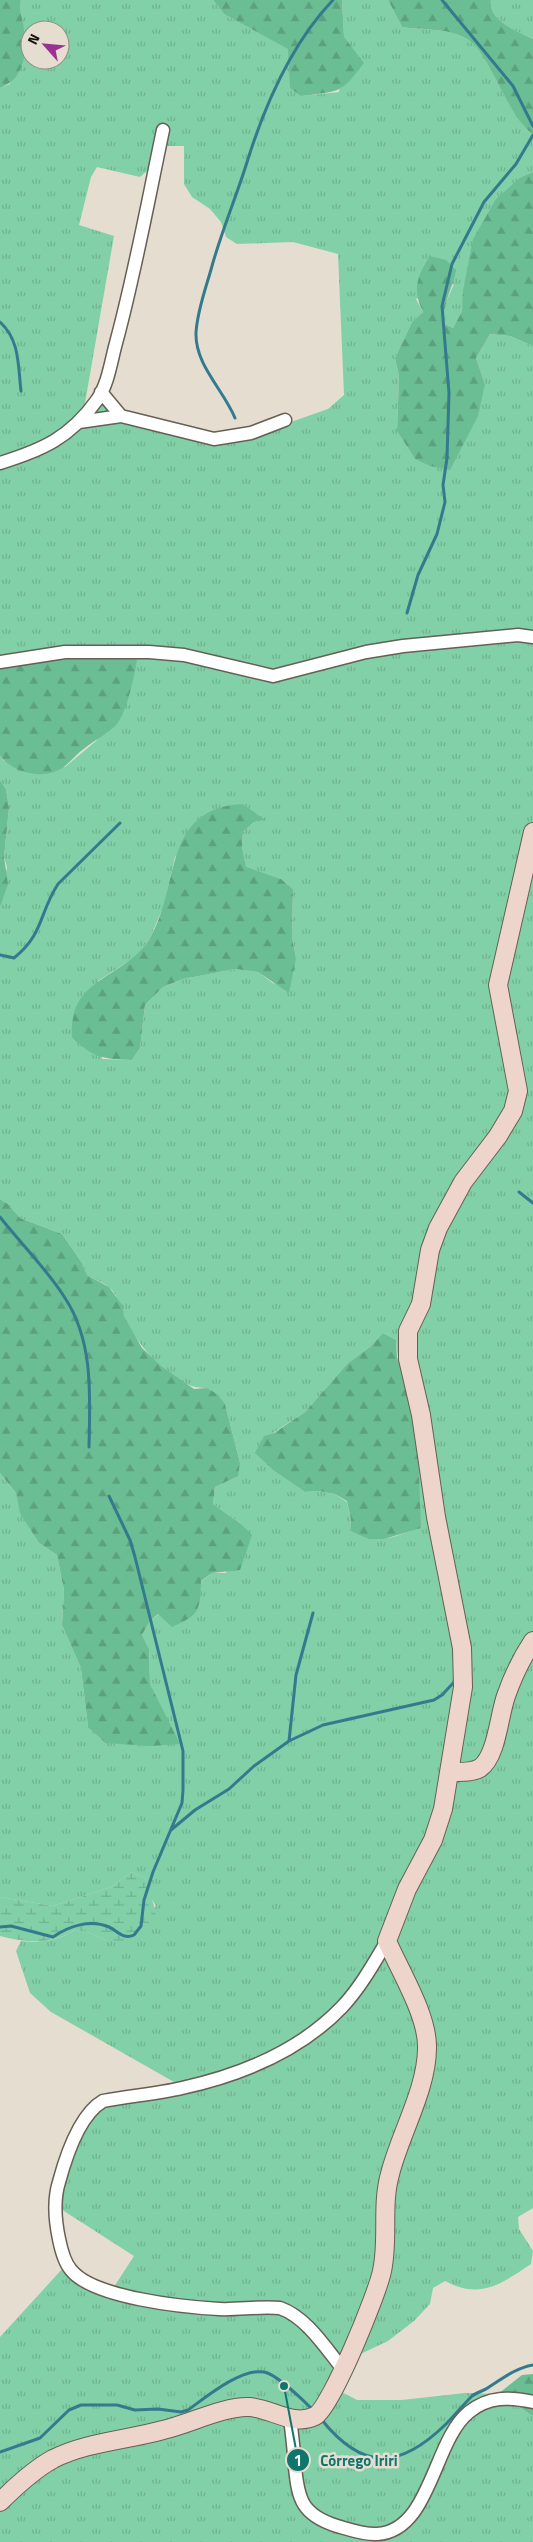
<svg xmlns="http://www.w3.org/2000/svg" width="533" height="2542" font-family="'Titillium Web',sans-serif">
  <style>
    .grass { fill: url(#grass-tufts); fill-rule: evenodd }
    .forest { fill: url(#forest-firs) }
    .wetland { fill: url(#wetland-marsh) }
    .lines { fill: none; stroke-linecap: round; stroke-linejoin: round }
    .stream { stroke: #347a8e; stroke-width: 3 }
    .street-casing { stroke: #666054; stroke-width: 15 }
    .secondary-casing { stroke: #666054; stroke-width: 20 }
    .street { stroke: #fff; stroke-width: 12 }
    .secondary { stroke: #eed5cb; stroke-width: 18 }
    .leader { fill: none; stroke: #0f766e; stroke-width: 2 }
    .callout-dot { fill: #0f766e; stroke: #e5ded0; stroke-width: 2 }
    .mark-label { font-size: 15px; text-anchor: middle; font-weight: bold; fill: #fff }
    .callout-label { font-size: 15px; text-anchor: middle; font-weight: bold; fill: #0f766e; stroke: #e5ded0; stroke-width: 5; stroke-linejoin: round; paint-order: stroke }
  </style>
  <defs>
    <pattern id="grass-tufts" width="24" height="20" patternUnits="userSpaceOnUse" patternTransform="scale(1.25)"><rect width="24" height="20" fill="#81d0a7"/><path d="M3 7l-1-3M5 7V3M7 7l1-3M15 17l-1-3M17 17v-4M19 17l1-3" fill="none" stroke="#6fb28f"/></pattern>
    <pattern id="forest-firs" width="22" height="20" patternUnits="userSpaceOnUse" patternTransform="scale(1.25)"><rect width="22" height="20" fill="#6bbd93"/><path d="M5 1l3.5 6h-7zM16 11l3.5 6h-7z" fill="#5ca17e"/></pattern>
    <pattern id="wetland-marsh" width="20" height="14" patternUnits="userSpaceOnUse" patternTransform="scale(1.25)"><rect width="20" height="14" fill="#81d0a7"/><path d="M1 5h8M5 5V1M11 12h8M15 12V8" fill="none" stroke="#6fb28f"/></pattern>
  </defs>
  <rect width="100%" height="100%" fill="#e5ded0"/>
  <path class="grass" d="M 21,0 L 213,0 L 224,14 L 289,49 L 301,96 L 339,92 L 344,37 L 342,0 L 388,0 L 402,27 C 422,30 447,28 465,38 C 490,50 506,115 533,134 L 533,172 L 521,177 L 467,277 L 462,311 L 453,328 L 445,324 L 442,311 L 454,284 L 416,299 L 423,312 L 412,322 L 395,358 L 399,376 L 397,431 L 415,459 L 485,384 L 476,358 L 490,334 L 510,336 L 533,346 L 533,2208 L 518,2217 L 519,2229 L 533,2251 L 531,2264 C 501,2284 480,2300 445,2281 L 433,2288 L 430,2304 L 414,2321 L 388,2341 L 350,2359 L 334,2388 L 357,2400 L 402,2400 L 465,2393 L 498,2394 L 533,2416 L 533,2542 L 0,2542 L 0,2337 L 64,2267 L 110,2293 L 134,2256 L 53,2204 L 82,2117 L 108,2099 L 174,2082 L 51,2012 L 30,1993 L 16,1951 L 21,1941 C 42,1943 57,1941 75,1930 L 88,1932 L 107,1941 L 156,1906 L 149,1895 L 145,1878 L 131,1872 L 111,1887 L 53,1906 L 0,1897 L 0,1473 L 16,1493 L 21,1513 L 39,1543 L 57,1555 L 64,1590 L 62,1625 L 81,1668 L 88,1727 L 105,1743 L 124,1743 L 158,1702 L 150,1684 L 149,1649 L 142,1635 L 150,1621 L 212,1573 L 226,1573 L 241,1524 L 213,1504 L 215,1487 L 237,1476 L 240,1463 L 225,1404 L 207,1388 C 173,1390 137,1345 124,1316 C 120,1306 118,1297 111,1289 C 105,1283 94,1279 87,1275 L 82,1263 L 62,1234 L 20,1218 L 8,1204 L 0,1199 L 0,907 L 7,867 L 4,857 L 9,808 L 6,789 L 0,780 L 0,756 L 4,761 L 65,767 L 96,741 L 127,699 L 130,686 L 0,663 L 0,88 L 10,84 L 23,23 L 19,5 ZM 30,30 L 60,30 L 60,60 L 30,60 ZM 163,146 L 184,146 L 184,184 L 192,197 L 210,209 L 221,222 L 226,237 L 237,244 L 293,242 L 338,254 L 344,395 L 328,409 L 243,439 L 197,434 L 103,405 L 85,403 L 114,236 L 79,225 L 91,177 L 97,167 L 140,177 L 155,164 ZM 243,804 L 264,820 L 254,822 L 243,832 L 242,847 L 246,868 L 281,879 L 293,889 L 292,937 L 296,958 L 274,984 L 258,972 L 235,969 L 183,979 L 163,987 L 145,1005 L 140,1048 L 132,1060 L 102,1059 L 98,981 L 137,956 L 150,938 L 164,905 L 175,857 ZM 383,1333 L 396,1340 L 417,1528 C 389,1540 379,1543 350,1531 L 351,1520 L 347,1502 L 335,1494 L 318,1491 L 305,1492 L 274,1471 L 256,1453 L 264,1437 L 273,1433 L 305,1412 L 348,1363 L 370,1347 Z
    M 491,0 L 533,0 L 533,39 C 518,31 488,21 491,0 Z"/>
  <path class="forest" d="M 0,0 L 21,0 C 18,8 22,15 23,23 C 27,48 27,78 0,88 Z
    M 213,0 L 342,0 L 344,37 L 364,63 C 340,95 339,91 301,96 L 290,88 L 288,49 L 224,14 Z
    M 388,0 L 491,0 C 488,21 518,31 533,39 L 533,134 C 506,116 490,50 465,38 C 447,28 422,30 402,27 Z
    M 533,172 L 533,346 L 510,336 L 490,334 L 476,358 L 485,384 L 478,416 L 450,470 L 430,466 L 415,459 L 397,431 L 399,376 L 395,358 L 412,322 L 423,312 C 412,290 417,276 430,256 L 446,260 L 456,270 C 453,289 441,304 445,324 L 453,328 L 462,311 L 463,291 L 473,239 L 496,199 L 521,177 Z
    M 125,650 L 137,660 C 134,677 127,712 116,725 C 107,734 95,740 85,748 C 78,753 72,760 65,766 C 46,781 15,774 0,756 L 0,663 Z
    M 0,780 L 6,789 L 9,808 L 4,857 L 8,884 L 0,907 Z
    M 243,804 L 265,820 L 254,822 L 243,832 L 242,847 L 246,867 L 281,879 L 293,889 L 292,937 L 296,958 L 289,993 L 258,972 L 235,969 L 183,979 L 163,987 L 145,1005 L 140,1048 L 132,1060 C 103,1059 93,1058 72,1037 C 68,976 125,980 150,938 C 181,886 161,808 243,804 Z
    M 0,1199 L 8,1204 L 20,1218 L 62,1234 L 82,1263 L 87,1275 L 109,1287 L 122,1305 L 124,1316 L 142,1348 L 161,1366 L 194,1389 L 207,1388 L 217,1394 L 225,1404 L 240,1463 L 238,1476 L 215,1487 L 213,1504 L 241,1524 L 252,1535 L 240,1570 L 212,1573 L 201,1581 C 200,1610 200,1615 172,1627 L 158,1614 L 150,1621 L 142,1635 L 149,1649 L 150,1684 L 180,1744 L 151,1746 L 105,1743 L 88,1727 L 81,1668 L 62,1625 L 64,1590 L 57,1555 L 39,1543 L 20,1513 L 16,1493 L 0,1473 Z
    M 383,1333 L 396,1340 L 397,1357 L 417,1420 L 421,1528 L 384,1539 L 369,1539 L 350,1531 L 351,1520 L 347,1501 L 335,1494 L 318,1491 L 305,1492 L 274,1471 L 255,1453 L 264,1436 L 274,1433 L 305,1412 L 348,1363 L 370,1347 Z
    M 533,2374 L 533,2416 L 498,2394 L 522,2375 Z"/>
  <path class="wetland" d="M 131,1872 L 145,1878 C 149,1894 156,1905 156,1921 L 137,1942 L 107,1941 L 88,1932 L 75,1930 C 50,1945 28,1943 0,1936 L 0,1897 L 53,1906 L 111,1887 Z"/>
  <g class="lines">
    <path class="stream" d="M 442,0 L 513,86 L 533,126
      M 0,322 C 20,340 18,366 21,391
      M 235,418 C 223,389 195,365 196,333 C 197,311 206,288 212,266 C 222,230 237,195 248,159 C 266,102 292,43 333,0
      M 407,613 L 418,575 L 437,534 L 445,502 L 443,485 L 447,458 L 449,393 L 442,306 L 452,264 L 484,202 L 516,164 L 533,135
      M 0,955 L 14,958 C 44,934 39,913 58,884 L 120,823
      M 519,1192 L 533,1203
      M 0,1217 C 21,1244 47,1269 65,1298 C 94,1342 90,1397 89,1447
      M 289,1741 L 296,1675 L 313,1613
      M 171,1830 L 195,1810 L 229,1789 L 254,1766 L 289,1741 L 323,1725 L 434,1700 L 442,1695 L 456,1680
      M 0,1927 L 11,1926 L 53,1937 C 69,1926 90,1919 109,1927 C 118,1931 123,1940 134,1935 L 141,1926 L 144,1900 L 153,1872 L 182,1803 L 183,1790 L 183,1751 L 135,1557 L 130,1540 L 109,1496
      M 321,2419 C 362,2470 398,2471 446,2424 C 455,2415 463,2405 472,2396 C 477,2392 484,2391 489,2387 C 503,2378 516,2368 533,2365
      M 0,2452 L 40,2438 L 69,2410 L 81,2405 L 117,2405 L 135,2410 L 158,2409 L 181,2412 L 188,2410 C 206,2397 241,2368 264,2372 C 276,2374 304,2401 313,2410"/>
    <g class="street-casing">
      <path id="street" d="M 101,392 L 121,416
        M 79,422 L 121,416 L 214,439 L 251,433 L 285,420
        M 0,463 C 42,450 70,438 97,400 C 108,385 111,361 116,343 C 135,273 148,201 163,130
        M 0,662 L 65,652 L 149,652 L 184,655 L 273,676 L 366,652 L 403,646 L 518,635 L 533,637
        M 342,2368 C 325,2347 306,2317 280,2308 C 259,2306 239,2310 219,2309 C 184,2307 93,2298 71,2270 C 64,2262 61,2249 59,2239 C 55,2220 53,2201 59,2182 C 66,2156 79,2115 103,2101 C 129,2096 156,2094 182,2088 C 241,2075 299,2052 342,2007 C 360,1988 374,1963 387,1941
        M 290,2418 C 292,2434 294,2451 295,2467 C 298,2499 302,2515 337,2526 C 348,2529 365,2535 377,2534 C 431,2531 433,2441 469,2412 C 489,2396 509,2397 533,2402"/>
    </g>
    <g class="secondary-casing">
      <path id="secondary" d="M 450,1772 C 460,1772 472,1773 480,1768 C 497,1756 499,1715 506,1696 C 513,1676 521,1659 533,1641
        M 0,2502 C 16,2486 33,2470 53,2459 C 87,2442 127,2440 163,2430 C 189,2424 224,2406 249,2407 C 271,2408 293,2427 315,2416 C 331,2408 378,2292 382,2271 C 389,2239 381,2206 390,2174 C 400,2134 427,2089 427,2048 C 428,2016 400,1971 387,1941 L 407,1889 L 433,1840 L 443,1809 L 463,1687 L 462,1648 L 436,1517 L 421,1415 L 408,1359 L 408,1331 L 421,1304 L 430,1250 L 438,1228 L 463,1182 L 498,1136 L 513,1111 L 518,1091 L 498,985 L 533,832"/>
    </g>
    <use href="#street" class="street"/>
    <use href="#secondary" class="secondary"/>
  </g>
  <path class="leader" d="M284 2386L298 2460"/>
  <g class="callout-dot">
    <circle cx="284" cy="2386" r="5"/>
    <circle cx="298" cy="2460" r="12"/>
  </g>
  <g class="mark-label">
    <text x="298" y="2466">1</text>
  </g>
  <g class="callout-label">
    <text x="359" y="2466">Córrego Iriri</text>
  </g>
  <g transform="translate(45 45) rotate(297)"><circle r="24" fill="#e5ded0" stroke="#918c82"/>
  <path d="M0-4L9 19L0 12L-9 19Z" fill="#9b3193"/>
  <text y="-8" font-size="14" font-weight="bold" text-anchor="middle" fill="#14120d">N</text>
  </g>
</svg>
